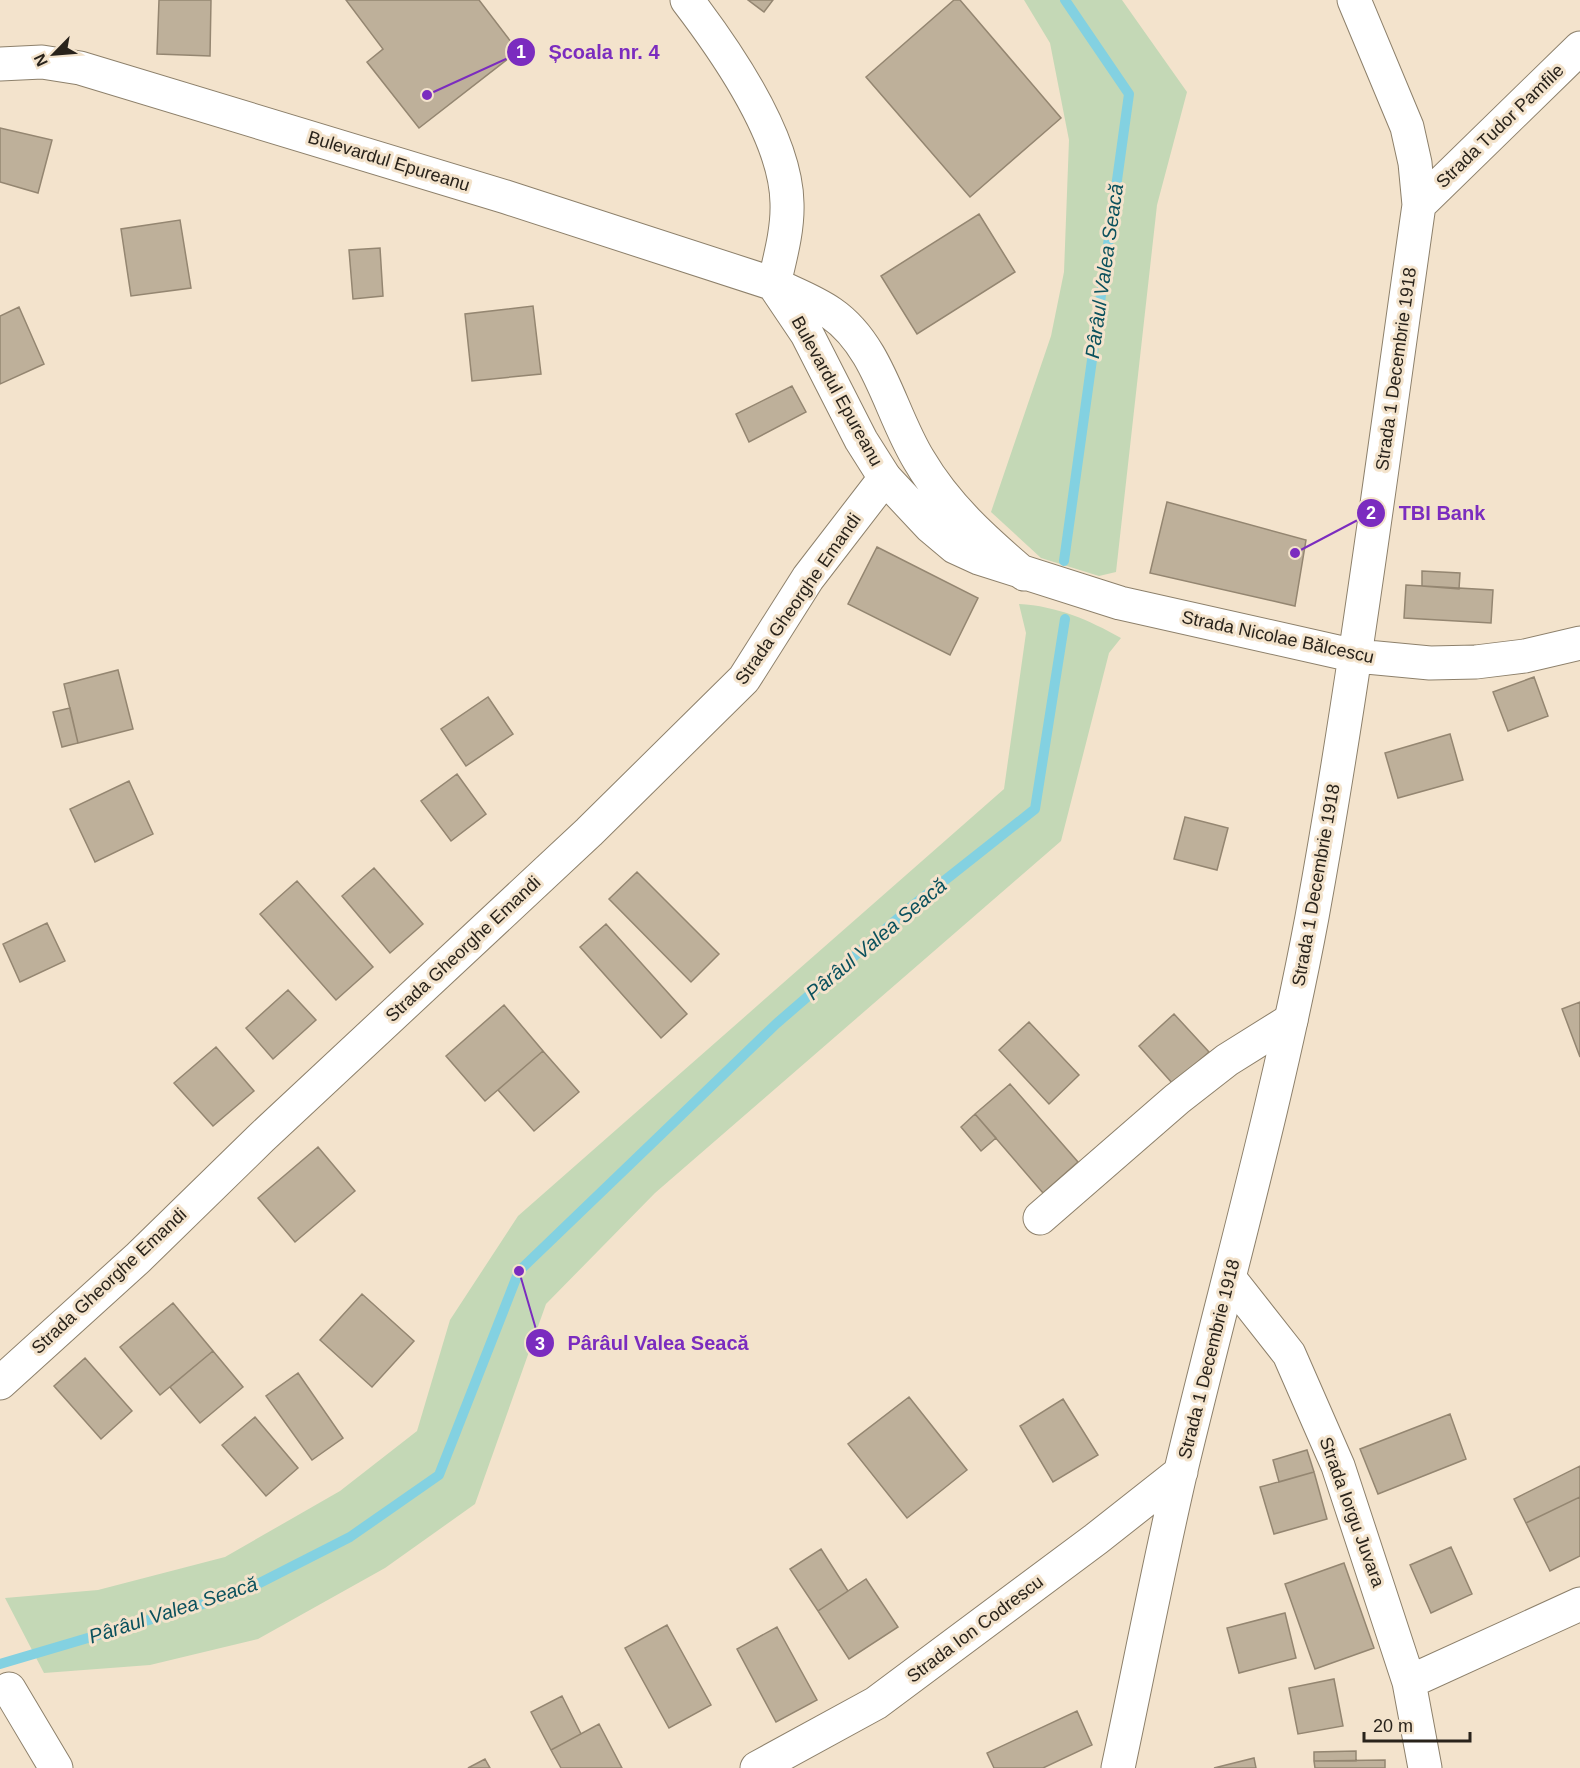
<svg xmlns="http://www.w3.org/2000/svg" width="1580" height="1768" font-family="Helvetica,sans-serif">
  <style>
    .green { fill: #c4d8b6 }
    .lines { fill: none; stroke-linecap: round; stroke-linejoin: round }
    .stream { stroke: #83d1e1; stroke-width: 10 }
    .building { fill: #beb09a; stroke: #948671; stroke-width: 1.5 }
    .street-casing { stroke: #8d806b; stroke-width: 35 }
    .secondary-casing { stroke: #8d806b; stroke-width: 35 }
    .street { stroke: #fff; stroke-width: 33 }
    .secondary { stroke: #fff; stroke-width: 33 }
    .labels { text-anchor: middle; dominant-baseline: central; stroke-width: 6; stroke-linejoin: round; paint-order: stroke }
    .street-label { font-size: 18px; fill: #29231b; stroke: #f3e3cc }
    .water-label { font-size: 20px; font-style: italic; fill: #0b515d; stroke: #f3e3cc }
    .leader { fill: none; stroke: #7b2cbf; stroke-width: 2 }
    .callout-dot { fill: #7b2cbf; stroke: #f3e3cc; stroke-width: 2 }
    .mark-label { font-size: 18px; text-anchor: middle; font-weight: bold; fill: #fff }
    .callout-label { font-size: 20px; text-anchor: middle; font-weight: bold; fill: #7b2cbf; stroke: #f3e3cc; stroke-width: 6; stroke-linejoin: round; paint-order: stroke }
  </style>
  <rect width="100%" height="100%" fill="#f3e3cc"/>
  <path class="green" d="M 1024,0 L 1122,0 L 1187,92 L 1157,205 L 1116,572 L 1099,576 L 1041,558 L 991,512 L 1051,336 L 1064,272 L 1069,140 L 1050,43 Z
    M 1019,604 C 1057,606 1089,620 1121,638 L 1109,653 L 1061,841 L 655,1193 L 546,1304 L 475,1504 L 385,1568 L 258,1639 L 150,1665 L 44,1673 L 5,1598 L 98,1590 L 225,1557 L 340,1491 L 417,1431 L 450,1320 L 518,1216 L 1004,789 L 1026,633 Z"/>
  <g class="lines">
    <path class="stream" d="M 1064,561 L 1129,94 L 1065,0
      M 0,1664 L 240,1593 L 350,1537 L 439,1475 L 519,1271 L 776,1024 L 911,907 L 1035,809 L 1065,619"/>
  </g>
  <path class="building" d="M 159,0 L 211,0 L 210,56 L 157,54 Z
    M 346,0 L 479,0 L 518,51 L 419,128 L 367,62 L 383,49 Z
    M 748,0 L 773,0 L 764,12 Z
    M 954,0 L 960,0 L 1061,118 L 970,197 L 866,77 Z
    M 0,128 L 52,140 L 38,193 L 0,182 Z
    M 979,214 L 1015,272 L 917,334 L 881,276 Z
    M 180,220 L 191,288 L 131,296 L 121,229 Z
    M 380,248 L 383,296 L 353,299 L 349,250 Z
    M 533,306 L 541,374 L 472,381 L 465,314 Z
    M 19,307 L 44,364 L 0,384 L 0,316 Z
    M 792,386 L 806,412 L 749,442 L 736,414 Z
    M 1167,502 L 1306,540 L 1295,606 L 1150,573 Z
    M 877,547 L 978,598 L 950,655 L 848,604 Z
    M 1422,571 L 1460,573 L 1459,589 L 1422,586 Z
    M 1406,585 L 1493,590 L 1491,623 L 1404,618 Z
    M 118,670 L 133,729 L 78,743 L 64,684 Z
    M 1534,677 L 1548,716 L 1508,731 L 1493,692 Z
    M 488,697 L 513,734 L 466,766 L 441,729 Z
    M 70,708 L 78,743 L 62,747 L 53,712 Z
    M 1450,734 L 1463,780 L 1398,798 L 1385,753 Z
    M 457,774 L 486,814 L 451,841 L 421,801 Z
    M 129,781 L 153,834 L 95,862 L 70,809 Z
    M 1185,817 L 1228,828 L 1217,870 L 1174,859 Z
    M 374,868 L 423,924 L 390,953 L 342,896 Z
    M 637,872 L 719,954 L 691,982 L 609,899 Z
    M 297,881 L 373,967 L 336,1000 L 260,914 Z
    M 47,923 L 65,961 L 20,982 L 3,944 Z
    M 606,924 L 687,1014 L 661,1038 L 580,947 Z
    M 288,990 L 316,1020 L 273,1059 L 246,1028 Z
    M 1580,1002 L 1580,1057 L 1562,1009 Z
    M 504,1005 L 543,1051 L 485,1101 L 446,1056 Z
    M 1174,1014 L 1209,1052 L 1173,1084 L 1139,1046 Z
    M 1029,1022 L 1079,1075 L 1049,1104 L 999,1050 Z
    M 216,1047 L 254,1091 L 213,1126 L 174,1083 Z
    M 543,1051 L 579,1092 L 534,1131 L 498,1090 Z
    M 1010,1084 L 1078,1162 L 1043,1193 L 975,1114 Z
    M 975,1114 L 996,1138 L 981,1151 L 961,1127 Z
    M 318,1147 L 355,1191 L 295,1242 L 258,1198 Z
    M 362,1294 L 414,1341 L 372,1387 L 320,1340 Z
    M 173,1303 L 213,1351 L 160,1395 L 120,1347 Z
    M 213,1351 L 243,1387 L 200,1423 L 170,1387 Z
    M 85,1358 L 132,1411 L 101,1439 L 54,1386 Z
    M 298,1373 L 343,1438 L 312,1460 L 266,1396 Z
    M 909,1397 L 967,1470 L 907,1518 L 848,1444 Z
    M 1063,1399 L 1098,1455 L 1053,1482 L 1020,1426 Z
    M 1450,1414 L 1466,1459 L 1378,1494 L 1360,1449 Z
    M 255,1417 L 298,1468 L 266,1496 L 222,1445 Z
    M 1307,1450 L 1314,1472 L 1279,1482 L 1273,1460 Z
    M 1580,1466 L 1580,1497 L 1526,1523 L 1514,1499 Z
    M 1314,1472 L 1327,1519 L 1274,1534 L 1260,1487 Z
    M 1580,1497 L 1580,1556 L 1550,1571 L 1526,1523 Z
    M 1451,1547 L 1472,1594 L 1431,1613 L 1410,1565 Z
    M 821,1549 L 848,1591 L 818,1611 L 790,1569 Z
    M 1344,1563 L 1374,1648 L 1315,1669 L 1285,1584 Z
    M 866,1579 L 898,1627 L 849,1659 L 818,1611 Z
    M 1285,1613 L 1296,1658 L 1239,1673 L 1227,1628 Z
    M 667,1625 L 711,1705 L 669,1728 L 625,1648 Z
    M 777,1627 L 817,1700 L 776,1722 L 737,1649 Z
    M 1334,1679 L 1343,1726 L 1298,1734 L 1289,1688 Z
    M 562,1696 L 581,1734 L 551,1750 L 531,1712 Z
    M 1077,1711 L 1092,1745 L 1043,1768 L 994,1768 L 987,1753 Z
    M 599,1724 L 622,1768 L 561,1768 L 551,1750 Z
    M 1356,1751 L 1356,1761 L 1314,1761 L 1314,1752 Z
    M 1254,1758 L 1256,1768 L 1214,1768 Z
    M 485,1759 L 490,1768 L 468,1768 Z
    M 1385,1760 L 1385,1768 L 1315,1768 L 1314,1761 Z"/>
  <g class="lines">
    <g class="street-casing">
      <path id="street" d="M 1040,1218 L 1177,1099 L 1227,1060 L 1291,1020
        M 1230,1279 L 1289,1354 L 1338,1466 L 1409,1682 L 1425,1768
        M 0,1383 L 138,1258 L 261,1138 L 589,832 L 744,679 L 808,578 L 885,478
        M 1409,1682 L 1580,1604
        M 9,1689 L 56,1768"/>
    </g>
    <g class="secondary-casing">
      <path id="secondary" d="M 687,0 C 726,51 786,137 787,203 C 788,230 780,258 774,284
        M 0,64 L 42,62 L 80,68 L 506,197 L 774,284 C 792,293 814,301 831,313 C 879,346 890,413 919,460 C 946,506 984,540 1024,574
        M 1419,205 L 1580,48
        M 774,285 L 807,334 L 861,440 L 885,478 L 930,526 L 955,547 L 979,558 L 1120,603 L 1356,656 L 1430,663 L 1476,662 L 1525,656 L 1580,643
        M 757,1768 L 876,1703 L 1096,1539 L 1181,1472
        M 1118,1768 C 1139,1669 1158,1569 1181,1470 C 1225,1286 1277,1104 1312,917 C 1355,681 1385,442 1419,205 L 1415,163 L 1407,127 L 1354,0"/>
    </g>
    <use href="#street" class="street"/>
    <use href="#secondary" class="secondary"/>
  </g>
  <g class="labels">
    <g class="street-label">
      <text transform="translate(1500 126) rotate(-44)">Strada Tudor Pamfile</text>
      <text transform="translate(389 161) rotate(17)">Bulevardul Epureanu</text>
      <text transform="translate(1396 369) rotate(-82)">Strada 1 Decembrie 1918</text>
      <text transform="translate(837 391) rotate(61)">Bulevardul Epureanu</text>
      <text transform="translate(798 599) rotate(-55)">Strada Gheorghe Emandi</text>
      <text transform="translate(1278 637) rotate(12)">Strada Nicolae Bălcescu</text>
      <text transform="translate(1316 885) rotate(-80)">Strada 1 Decembrie 1918</text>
      <text transform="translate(463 949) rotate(-43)">Strada Gheorghe Emandi</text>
      <text transform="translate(109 1281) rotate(-43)">Strada Gheorghe Emandi</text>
      <text transform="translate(1209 1359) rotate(-76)">Strada 1 Decembrie 1918</text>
      <text transform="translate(1352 1512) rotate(70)">Strada Iorgu Juvara</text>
      <text transform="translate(975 1629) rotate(-37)">Strada Ion Codrescu</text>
    </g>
    <g class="water-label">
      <text transform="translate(1104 271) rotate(-82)">Pârâul Valea Seacă</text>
      <text transform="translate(876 939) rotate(-40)">Pârâul Valea Seacă</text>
      <text transform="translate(173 1610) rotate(-18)">Pârâul Valea Seacă</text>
    </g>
  </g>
  <path class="leader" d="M427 95L521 52M1295 553L1371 513M519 1271L540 1343"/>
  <g class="callout-dot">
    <circle cx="427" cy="95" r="6"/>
    <circle cx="1295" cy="553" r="6"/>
    <circle cx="519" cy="1271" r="6"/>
    <circle cx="521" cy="52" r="15"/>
    <circle cx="1371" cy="513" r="15"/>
    <circle cx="540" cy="1343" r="15"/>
  </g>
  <g class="mark-label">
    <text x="521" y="58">1</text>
    <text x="1371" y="519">2</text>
    <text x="540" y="1350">3</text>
  </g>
  <g class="callout-label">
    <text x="604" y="59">Școala nr. 4</text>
    <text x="1442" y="520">TBI Bank</text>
    <text x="658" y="1350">Pârâul Valea Seacă</text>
  </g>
  <g transform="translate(54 54) rotate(245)" stroke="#f3e3cc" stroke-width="4.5" paint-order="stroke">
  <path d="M0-4.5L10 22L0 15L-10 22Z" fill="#29231b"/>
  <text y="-9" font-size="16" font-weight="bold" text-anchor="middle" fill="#29231b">N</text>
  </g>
  <path d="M1364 1732v9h106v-9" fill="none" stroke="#29231b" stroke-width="3"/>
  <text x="1373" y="1732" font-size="18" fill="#29231b" stroke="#f3e3cc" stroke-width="4.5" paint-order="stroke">20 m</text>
</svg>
